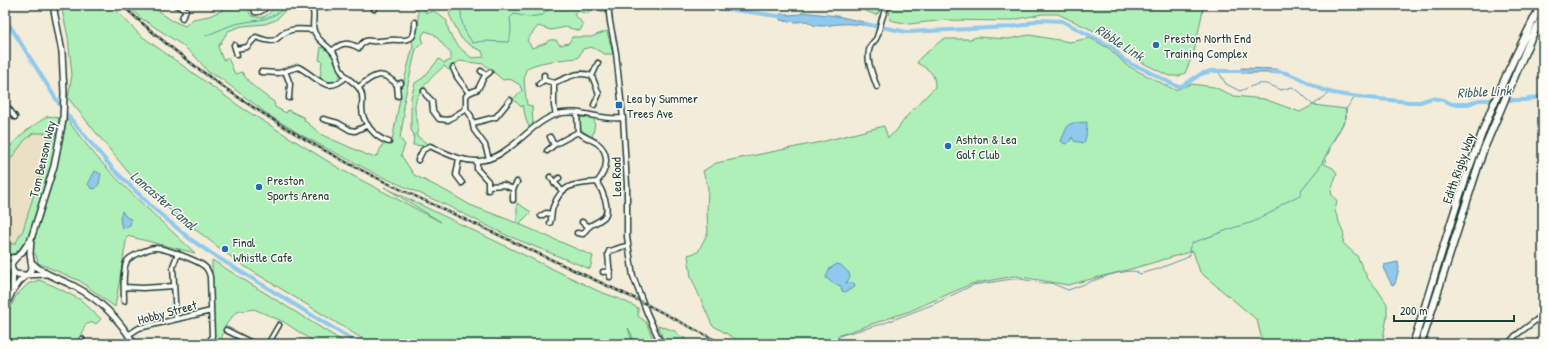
<svg xmlns="http://www.w3.org/2000/svg" width="1548" height="349" font-family="'Patrick Hand',sans-serif">
  <style>
    .built { fill: #ece0c4 }
    .green { fill: #aff0b9; stroke: #679676 }
    .water { fill: #8fc9ee; stroke: #6291a4 }
    .lines { fill: none; stroke-linecap: round; stroke-linejoin: round }
    .stream { stroke: #6291a4; stroke-width: 1 }
    .canal { stroke: #8fc9ee; stroke-width: 4 }
    .minor-casing { stroke: #1f3d34; stroke-width: 7 }
    .major-casing { stroke: #1f3d34; stroke-width: 8 }
    .highway-casing { stroke: #1f3d34; stroke-width: 9 }
    .minor { stroke: #fdfcf7; stroke-width: 4 }
    .major { stroke: #fdfcf7; stroke-width: 5 }
    .highway { stroke: #fdfcf7; stroke-width: 6 }
    .rail-casing { stroke: #1f3d34; stroke-width: 2.5 }
    .rail { stroke: #fdfcf7; stroke-width: 1; stroke-dasharray: 3; stroke-linecap: butt }
    .poi-dot { fill: #1f6fb2; stroke: #fdfcf7; stroke-width: 1.5 }
    .labels { text-anchor: middle; dominant-baseline: central; stroke-width: 3; stroke-linejoin: round; paint-order: stroke }
    .poi-label { font-size: 13px; fill: #1f3d34; stroke: #fdfcf7; text-anchor: start }
    .street-label { font-size: 13px; fill: #1f3d34; stroke: #fdfcf7 }
    .water-label { font-size: 14px; font-style: italic; fill: #3b6062; stroke: #fdfcf7 }
  </style>
  <rect width="100%" height="100%" fill="#f3ecd9"/>
  <filter id="ink" filterUnits="userSpaceOnUse"><feTurbulence type="fractalNoise" baseFrequency=".025" numOctaves="2"/><feDisplacementMap in="SourceGraphic" scale="8" xChannelSelector="R" yChannelSelector="G"/><feConvolveMatrix kernelMatrix="1 2 1 2 8 2 1 2 1" color-interpolation-filters="sRGB"/></filter>
  <g filter="url(#ink)">
    <path class="built" d="M 33,133 L 45,133 L 50,141 L 23,230 L 13,246 L 5,255 L 5,167 L 23,141 Z"/>
    <path class="green" d="M 61,5 L 111,5 L 140,35 L 242,108 L 342,170 L 441,222 L 384,187 L 598,291 L 620,299 L 638,308 L 638,316 L 646,322 L 655,344 L 634,344 L 631,333 L 628,328 L 633,344 L 371,344 L 239,263 L 161,203 L 128,172 L 68,98 L 72,75 L 68,37 Z
      M 127,5 L 150,5 L 171,20 L 185,26 L 193,19 L 209,16 L 223,10 L 229,5 L 248,5 L 249,12 L 252,16 C 265,20 268,15 276,5 L 290,5 L 276,20 L 265,24 L 242,26 L 228,31 L 218,47 L 223,60 L 228,58 L 235,74 L 242,72 C 250,86 262,93 274,102 L 275,107 L 286,113 L 288,110 L 305,118 L 304,120 L 322,135 L 372,157 L 378,155 L 382,145 L 390,144 L 392,141 L 400,99 L 400,88 L 403,85 L 413,46 L 412,40 C 420,34 418,21 418,11 L 410,5 L 422,5 L 426,13 L 434,11 L 447,21 C 447,36 460,49 472,58 L 484,57 L 482,51 L 473,47 L 461,38 L 449,14 L 454,8 L 453,5 L 604,5 L 603,12 L 594,8 L 588,14 L 578,11 L 574,15 L 579,19 L 583,25 L 580,31 L 566,27 L 551,30 L 538,26 L 527,40 L 532,48 L 546,43 L 549,40 L 556,40 L 560,45 L 569,43 L 572,37 L 591,37 L 607,31 L 613,54 L 605,54 L 591,47 L 583,49 L 578,58 C 568,59 530,62 526,70 C 522,77 526,96 527,105 L 532,106 L 533,125 L 530,129 L 526,120 L 523,105 L 521,107 L 513,99 L 522,91 L 520,85 L 510,79 L 503,80 L 484,64 L 459,61 L 449,70 L 444,66 C 433,76 413,93 415,110 C 416,119 421,126 416,135 L 427,144 L 426,146 L 413,145 L 414,135 L 411,130 L 411,98 L 415,83 L 423,78 L 439,59 L 444,63 L 451,60 L 451,54 L 434,34 L 425,31 L 422,36 L 423,42 L 416,49 L 403,106 L 404,116 L 400,138 L 405,145 L 401,155 L 414,175 L 446,191 L 470,205 L 517,223 L 517,203 L 531,212 L 519,224 L 593,256 L 590,269 L 506,235 L 446,205 L 378,175 L 305,137 L 270,116 L 220,78 L 208,72 L 196,57 L 182,45 L 141,18 Z
      M 834,5 L 885,5 L 876,15 L 858,8 Z
      M 891,5 L 1204,5 L 1194,52 L 1185,73 L 1179,76 L 1169,76 L 1133,58 L 1107,37 L 1058,14 L 1042,14 L 1008,21 L 946,20 L 909,24 L 890,20 L 889,8 Z
      M 1029,35 L 1070,42 L 1090,38 L 1110,49 L 1126,65 L 1175,90 L 1191,84 L 1214,87 L 1234,96 L 1264,99 L 1300,112 L 1313,105 L 1346,109 L 1346,118 L 1329,148 L 1330,149 L 1324,164 L 1333,168 L 1337,173 L 1331,191 L 1332,195 L 1337,201 L 1335,211 L 1344,235 L 1343,243 L 1357,256 L 1368,279 L 1377,289 L 1387,304 L 1387,317 L 1382,344 L 1263,344 L 1257,320 L 1200,272 L 1193,251 L 1131,269 L 1068,285 L 1015,276 L 971,284 L 910,311 L 840,335 L 830,344 L 744,344 L 712,325 L 691,277 L 688,255 L 698,252 L 708,232 L 707,212 L 708,188 L 703,171 L 716,163 L 821,142 L 884,126 L 888,138 L 896,131 L 907,116 L 935,87 C 935,72 929,70 917,63 L 920,58 L 943,39 L 970,39 L 977,37 L 1008,39 Z
      M 321,47 C 338,54 333,62 340,75 L 339,79 C 333,83 326,82 320,78 L 322,61 L 319,60 Z
      M 48,116 L 59,118 L 57,140 L 51,166 L 29,236 L 17,253 L 5,256 L 5,243 L 15,244 L 23,230 L 50,142 L 45,133 L 33,133 L 24,141 L 5,167 C 5,164 4,158 6,155 C 12,139 34,125 48,116 Z
      M 582,117 L 594,119 C 596,125 593,132 592,138 C 583,136 579,129 579,121 Z
      M 67,119 C 102,170 151,211 195,253 L 127,236 L 115,307 L 80,281 L 38,263 L 36,255 L 30,249 L 48,194 Z
      M 212,260 L 347,344 L 317,344 L 284,322 L 254,309 L 236,312 L 225,326 L 220,344 L 213,344 Z
      M 39,280 L 54,286 L 81,300 L 101,319 L 96,324 L 93,322 L 85,325 L 79,344 L 5,344 L 5,319 L 16,296 L 28,284 Z
      M 658,325 L 677,332 L 677,334 L 686,339 L 681,344 L 665,344 Z"/>
    <path class="water" d="M 802,12 L 837,16 L 868,23 L 870,26 C 860,25 850,23 841,24 C 830,24 816,30 807,21 L 796,22 L 780,20 L 780,14 L 788,14 L 788,15 L 801,14 Z
      M 1241,68 L 1277,69 L 1277,73 L 1241,73 Z
      M 1087,122 L 1086,137 L 1084,143 L 1074,141 L 1072,137 L 1070,141 L 1066,144 L 1063,143 L 1061,141 L 1068,125 L 1073,123 Z
      M 95,171 L 101,174 L 99,184 L 95,189 L 91,188 L 88,184 Z
      M 122,211 L 126,217 L 131,219 L 130,225 L 122,229 L 120,218 Z
      M 1398,262 L 1399,268 L 1395,284 L 1392,285 L 1383,268 L 1384,265 Z
      M 837,264 L 841,265 L 849,273 L 850,277 L 846,283 L 849,282 L 854,284 L 855,287 L 845,292 L 842,291 L 841,286 L 834,284 L 826,278 L 829,269 Z"/>
    <g class="lines">
      <path class="stream" d="M 461,5 C 461,23 462,29 473,43 L 483,41 L 508,42 C 512,34 511,26 510,18 L 514,14 L 528,17 L 543,15 L 553,5
        M 469,5 L 476,10 L 485,9 L 488,5
        M 206,36 C 213,33 221,29 229,26 C 252,18 268,25 287,5
        M 1218,71 L 1226,84 L 1240,91 C 1260,83 1261,80 1281,90 L 1292,87 L 1300,92 L 1313,105 L 1331,92
        M 831,344 L 842,335 L 882,324 L 934,304 L 973,285 L 1012,279 L 1021,279 L 1041,283 L 1051,283 L 1068,290 C 1090,283 1111,271 1135,271 L 1140,274 L 1158,269 L 1186,258 L 1190,255 L 1189,249 L 1192,243 L 1233,228 L 1253,222 L 1274,211 L 1282,204 L 1300,195 L 1302,189 L 1319,168 L 1346,118 L 1346,109 L 1356,96"/>
      <path class="canal" d="M 698,5 L 785,17
        M 5,18 L 63,110 L 114,170 L 152,207 L 190,239 L 212,254 L 359,344
        M 865,24 L 907,32 L 1010,27 L 1024,25 L 1038,20 L 1062,21 L 1112,47 L 1124,60 L 1131,64 L 1146,70 L 1176,86 L 1182,86 L 1201,74 L 1211,71 L 1246,71
        M 1272,71 C 1295,71 1311,88 1333,93 C 1358,98 1384,99 1410,102 L 1420,102 L 1432,98 L 1443,100 L 1452,104 L 1469,104 L 1479,100 L 1525,100 L 1543,96"/>
      <g class="minor-casing">
        <path id="minor" d="M 176,5 L 186,10 L 182,18
          M 253,5 L 255,12 C 261,13 265,9 268,5
          M 310,5 C 317,14 311,22 314,31 C 318,41 326,44 332,51 C 338,57 338,66 343,73 C 348,80 356,83 360,90 C 364,96 362,101 362,108 C 362,122 375,138 389,142
          M 608,5 L 610,22 L 616,53 L 623,118 L 627,185 L 627,237 L 633,276 L 647,313 L 661,344
          M 313,8 L 331,5
          M 374,9 L 378,5
          M 234,45 L 237,55
          M 236,49 L 247,47 L 256,37 C 282,47 273,35 291,30 C 298,28 307,30 314,30
          M 332,51 C 341,42 348,42 359,48 C 361,45 362,42 366,41 C 368,40 370,41 372,41 C 381,42 389,39 397,40 C 413,41 415,37 415,22
          M 453,68 L 457,77 L 469,93 L 466,96 L 466,109 L 471,116 L 474,130 L 485,145 L 489,159
          M 285,71 L 290,84 L 289,98
          M 481,71 L 486,75
          M 261,72 L 279,73 L 298,67 C 317,76 326,96 346,77
          M 592,76 L 598,63
          M 544,80 L 554,83
          M 539,84 L 544,80 L 544,75
          M 397,85 L 398,96
          M 359,87 C 373,75 382,69 397,85 L 401,83
          M 877,87 C 873,75 865,59 870,47 C 871,43 876,41 877,37 C 881,26 881,15 888,5
          M 424,91 L 426,95 L 432,101 L 433,111 L 439,119 L 448,120 L 466,109
          M 469,93 L 478,89 L 484,77 L 490,72
          M 5,104 L 15,117
          M 556,115 L 554,106 L 554,83 C 567,78 578,70 592,76 L 599,94 L 594,105
          M 323,119 L 338,123 L 350,130 L 355,131 L 368,125
          M 473,123 L 496,117 L 510,100
          M 550,137 L 554,145
          M 547,151 L 554,145 L 578,132
          M 459,159 L 456,175 L 462,183
          M 418,160 L 423,150 L 430,146 C 475,168 489,167 526,134 C 535,126 545,118 557,114 C 579,108 601,121 623,118
          M 477,161 L 477,169 L 488,181 L 488,190
          M 550,177 L 562,191
          M 554,183 L 559,178
          M 489,186 L 504,185 L 513,189 L 513,200
          M 513,189 L 517,182
          M 541,216 L 546,213 L 551,214
          M 582,222 L 588,226
          M 550,223 C 552,218 551,212 553,207 C 562,183 575,184 597,182 C 607,171 611,153 597,143 C 590,139 584,137 578,132 L 577,113
          M 577,233 L 583,234 C 591,222 593,226 603,218 C 612,211 602,190 597,182
          M 5,258 L 16,257
          M 5,261 L 12,269
          M 603,272 L 610,271
          M 610,277 L 608,254 L 609,251 C 616,250 621,246 628,246
          M 124,287 L 143,288 L 174,286
          M 124,301 C 124,291 122,269 127,261 C 130,256 150,248 155,248 C 163,247 198,261 204,266 C 208,269 209,272 210,277 L 212,336 L 209,344
          M 176,318 L 173,266 L 178,253
          M 226,330 L 254,344
          M 128,335 L 139,328 L 211,311
          M 80,344 L 82,339
          M 268,344 L 279,325
          M 1508,344 L 1515,336 L 1543,315"/>
      </g>
      <g class="major-casing">
        <path id="major" d="M 31,262 C 44,275 58,278 74,286 C 99,299 120,320 134,344
          M 24,275 L 15,274 C 6,264 15,259 22,252 C 25,248 27,244 30,241
          M 26,275 L 46,274
          M 12,291 L 13,271
          M 5,308 L 12,292 L 20,281 L 29,273 L 32,268 L 30,254 L 31,239 L 54,166 L 63,120 L 64,93 L 62,52 L 53,5"/>
      </g>
      <g class="highway-casing">
        <path id="highway" d="M 1413,344 C 1435,277 1453,209 1478,144 C 1495,96 1518,50 1541,5
          M 1421,344 L 1483,151 L 1531,38 L 1543,16"/>
      </g>
      <use href="#minor" class="minor"/>
      <use href="#major" class="major"/>
      <use href="#highway" class="highway"/>
      <g class="rail-casing">
        <path id="rail" d="M 122,5 C 201,78 290,136 387,183 L 638,300 L 723,344"/>
      </g>
      <use href="#rail" class="rail"/>
    </g>
  </g>
  <g class="poi-dot">
    <circle cx="1156" cy="45" r="4"/>
    <rect x="615" y="101" width="8" height="8" rx="2"/>
    <circle cx="948" cy="146" r="4"/>
    <circle cx="259" cy="187" r="4"/>
    <circle cx="225" cy="249" r="4"/>
  </g>
  <g class="labels">
    <g class="poi-label">
      <text x="1164" y="38">Preston North End<tspan x="1164" dy="15">Training Complex</tspan></text>
      <text x="627" y="98">Lea by Summer<tspan x="627" dy="15">Trees Ave</tspan></text>
      <text x="956" y="139">Ashton &amp; Lea<tspan x="956" dy="15">Golf Club</tspan></text>
      <text x="267" y="180">Preston<tspan x="267" dy="15">Sports Arena</tspan></text>
      <text x="233" y="242">Final<tspan x="233" dy="15">Whistle Cafe</tspan></text>
    </g>
    <g class="street-label">
      <text transform="translate(42 159) rotate(-77)">Tom Benson Way</text>
      <text transform="translate(1458 168) rotate(-71)">Edith Rigby Way</text>
      <text transform="translate(616 177) rotate(-91)">Lea Road</text>
      <text transform="translate(167 312) rotate(-15)">Hobby Street</text>
    </g>
    <g class="water-label">
      <text transform="translate(1120 42) rotate(33)">Ribble Link</text>
      <text transform="translate(1484 91) rotate(-3)">Ribble Link</text>
      <text transform="translate(164 200) rotate(41)">Lancaster Canal</text>
    </g>
  </g>
  <rect width="1548" height="349" fill="none" stroke="#fdfcf7" stroke-width="20"/>
  <rect x="10" y="10" width="1528" height="329" fill="none" stroke="#1f3d34" stroke-width="1.5" filter="url(#ink)"/>
  <path d="M1394 315v6h120v-6" fill="none" stroke="#1f3d34" stroke-width="2"/>
  <text x="1400" y="315" font-size="12" fill="#1f3d34" stroke="#fdfcf7" stroke-width="3" paint-order="stroke">200 m</text>
</svg>
